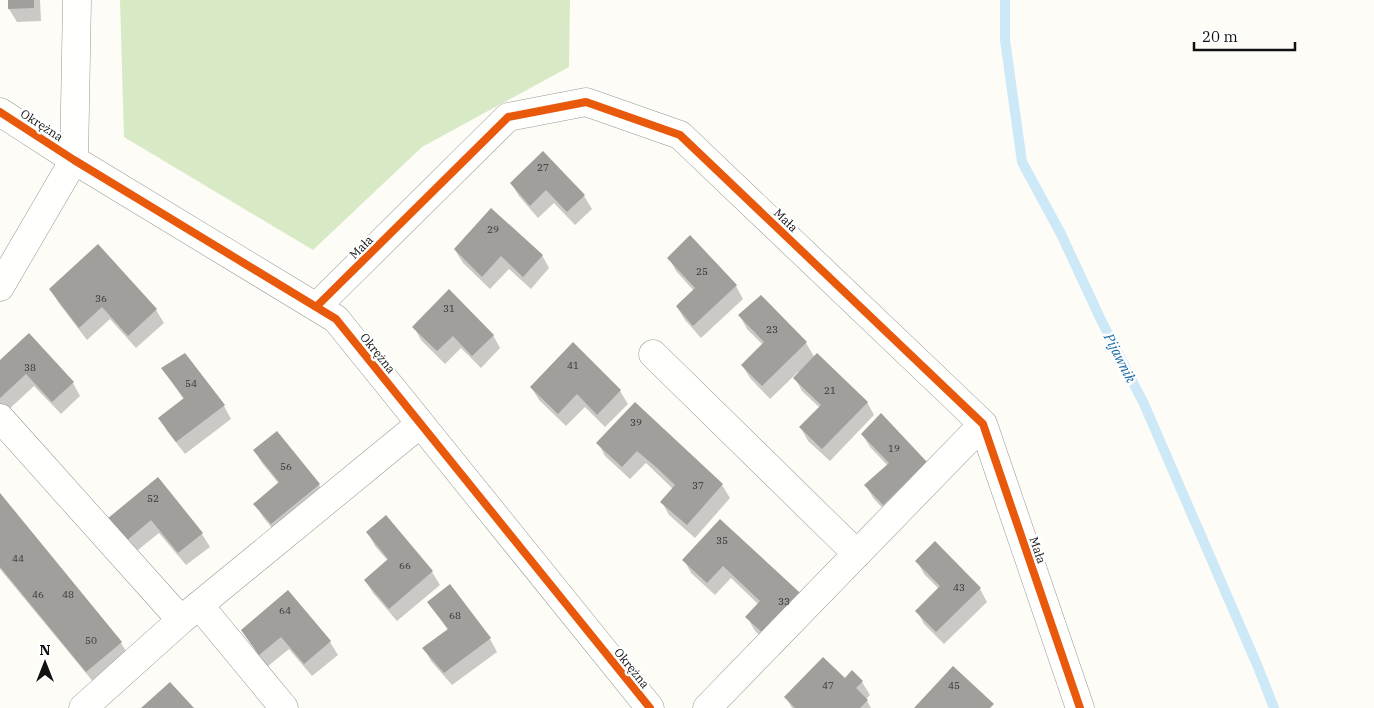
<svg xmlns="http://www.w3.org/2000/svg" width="1374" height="708" font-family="'IBM Plex Serif',serif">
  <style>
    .forest { fill: #d8eac5 }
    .shadow { fill: #0003 }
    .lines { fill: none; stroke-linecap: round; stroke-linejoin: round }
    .stream { stroke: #cde8f7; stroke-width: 10 }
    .building { fill: #a19f9c }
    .street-casing { stroke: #979795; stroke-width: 29 }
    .street { stroke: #fffffe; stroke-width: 28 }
    .cycleway-casing { stroke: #fff; stroke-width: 11 }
    .cycleway { stroke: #e8590c; stroke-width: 8 }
    .labels { text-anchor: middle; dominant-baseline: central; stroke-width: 5; stroke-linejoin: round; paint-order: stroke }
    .number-label { font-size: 10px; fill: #353434 }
    .street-label { font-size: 12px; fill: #111; stroke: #fff }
    .water-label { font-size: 14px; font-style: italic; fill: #1768a6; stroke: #fff }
  </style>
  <rect width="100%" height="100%" fill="#fdfcf7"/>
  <path class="forest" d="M 120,0 L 570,0 L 569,67 L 422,147 L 313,250 L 124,137 Z"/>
  <path class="shadow" d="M 9,0 L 40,0 L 41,21 L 17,22 L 9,9 Z
    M 543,153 L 584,196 L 592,209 L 575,225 L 554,203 L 538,218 L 519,196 L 511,183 Z
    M 98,246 L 156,310 L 164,323 L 136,348 L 110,319 L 87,340 L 58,302 L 51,289 Z
    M 455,250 L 542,255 L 549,268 L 531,289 L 509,269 L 490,289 L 463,263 Z
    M 669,258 L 736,286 L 743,299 L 701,338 L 685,320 L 677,307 L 694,291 L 676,271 Z
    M 761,297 L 806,343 L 815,358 L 867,402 L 874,415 L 830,461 L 808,441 L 801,428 L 820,408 L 802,391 L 795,378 L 800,373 L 798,372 L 770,399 L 750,378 L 742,365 L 763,345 L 747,329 L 740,316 Z
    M 414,327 L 493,335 L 500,348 L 481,368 L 461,348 L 445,364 L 421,340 Z
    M 29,335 L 73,383 L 80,396 L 61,414 L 34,386 L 5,413 L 0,408 L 0,362 Z
    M 163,369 L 224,406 L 231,419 L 185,454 L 167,431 L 160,418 L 184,400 Z
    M 531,387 L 620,391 L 628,404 L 605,427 L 585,407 L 566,426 L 539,400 Z
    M 635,404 L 722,485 L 730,498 L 695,538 L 669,515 L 662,502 L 673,489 L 646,463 L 630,479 L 605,456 L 598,443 Z
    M 276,433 L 319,485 L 327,498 L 279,537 L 263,517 L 255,504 L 279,484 L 262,463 L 254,450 Z
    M 862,434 L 926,463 L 891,517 L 874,499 L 866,486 L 888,466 L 870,447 Z
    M 157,479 L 202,534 L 210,547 L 186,565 L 159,533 L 133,554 L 116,533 Z
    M 0,495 L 121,643 L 129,656 L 95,684 L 0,569 Z
    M 386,517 L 432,572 L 440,585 L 397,621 L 373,593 L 365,580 L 388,561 L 375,546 L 368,533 Z
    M 721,521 L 816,615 L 780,654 L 755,631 L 747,617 L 758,604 L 731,578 L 715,595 L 691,573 L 684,560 Z
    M 917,561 L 980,589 L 987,602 L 944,644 L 924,624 L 917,611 L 939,589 L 924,574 Z
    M 288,592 L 330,642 L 338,655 L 312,676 L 289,649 L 267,667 L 242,631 Z
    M 429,602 L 490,639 L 497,652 L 452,685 L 431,661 L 424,648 L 448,630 Z
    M 852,672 L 862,682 L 870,695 L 866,699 L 871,708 L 792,708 L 786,697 L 845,679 Z"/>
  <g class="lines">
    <path class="stream" d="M 1005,0 L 1005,40 L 1022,162 L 1061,234 L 1101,320 L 1144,404 L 1258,667 L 1274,708"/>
  </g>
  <path class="building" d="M 8,0 L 34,0 L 34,8 L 8,9 Z
    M 543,151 L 585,195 L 567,212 L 546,190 L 530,206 L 510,183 Z
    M 491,208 L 543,255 L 523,277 L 501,256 L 482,277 L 454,249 Z
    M 690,235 L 737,285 L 693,326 L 676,306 L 695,288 L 667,258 Z
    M 98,244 L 157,309 L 128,336 L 102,307 L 79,328 L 49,289 Z
    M 449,289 L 494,335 L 472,356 L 453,336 L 437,351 L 412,327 Z
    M 761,295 L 807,342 L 762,386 L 741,365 L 764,342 L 738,315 Z
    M 29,333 L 74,382 L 52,402 L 26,374 L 0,398 L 0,360 Z
    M 573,342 L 621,390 L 597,415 L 577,394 L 558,414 L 530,387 Z
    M 185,353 L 225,405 L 176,442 L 158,418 L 184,398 L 161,368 Z
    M 817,353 L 868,402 L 822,449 L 799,427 L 821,405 L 793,378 Z
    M 635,402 L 723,484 L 687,525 L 660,502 L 675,485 L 656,467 L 637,451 L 622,467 L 596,443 Z
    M 881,413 L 927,462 L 883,505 L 864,485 L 889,463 L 861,434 Z
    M 277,431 L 320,484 L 271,524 L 253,504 L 279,482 L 253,450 Z
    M 158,477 L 203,533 L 178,553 L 151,520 L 125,542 L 107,519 Z
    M 0,493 L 122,642 L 86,672 L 0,567 Z
    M 386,515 L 433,571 L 389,609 L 364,580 L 388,559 L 366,532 Z
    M 720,519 L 810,602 L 772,641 L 745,617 L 760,601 L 723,566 L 707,583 L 682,560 Z
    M 935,541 L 981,588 L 936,632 L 915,611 L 940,586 L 915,561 Z
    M 450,584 L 491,638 L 444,673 L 422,648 L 448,629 L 427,602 Z
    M 288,590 L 331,641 L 304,664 L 281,637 L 259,655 L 241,630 Z
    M 823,657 L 845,678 L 852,670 L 863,681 L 856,688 L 868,700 L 860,708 L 795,708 L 784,697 Z
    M 953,666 L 994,704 L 990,708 L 914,708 Z
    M 170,682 L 194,708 L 141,708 Z"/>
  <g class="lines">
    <g class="street-casing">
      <path id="street" d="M 0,112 L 74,160 L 336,319 L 650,708
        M 0,287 L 74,160 L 77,0
        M 317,306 L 508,117 L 586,102 L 680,135 L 983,424 L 1080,708
        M 653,354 L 857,554
        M 0,418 L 181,620 L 420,424
        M 199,605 L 284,708
        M 83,708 L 181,620
        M 707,708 L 983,424"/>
    </g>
    <use href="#street" class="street"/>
    <g class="cycleway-casing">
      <path id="cycleway" d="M 0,112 L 74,160 L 336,319 L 650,708
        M 317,306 L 508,117 L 586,102 L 680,135 L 983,424 L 1080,708"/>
    </g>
    <use href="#cycleway" class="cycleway"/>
  </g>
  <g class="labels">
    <g class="number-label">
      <text x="543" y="167">27</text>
      <text x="493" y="229">29</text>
      <text x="702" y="271">25</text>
      <text x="101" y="298">36</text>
      <text x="449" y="308">31</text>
      <text x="772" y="329">23</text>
      <text x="573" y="365">41</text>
      <text x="30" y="367">38</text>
      <text x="191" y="383">54</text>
      <text x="830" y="390">21</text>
      <text x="636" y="422">39</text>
      <text x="894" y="448">19</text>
      <text x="286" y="466">56</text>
      <text x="698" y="485">37</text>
      <text x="153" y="498">52</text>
      <text x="722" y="540">35</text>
      <text x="18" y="558">44</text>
      <text x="405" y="565">66</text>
      <text x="959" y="587">43</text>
      <text x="38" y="594">46</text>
      <text x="68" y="594">48</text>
      <text x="784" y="601">33</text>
      <text x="285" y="610">64</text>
      <text x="455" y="615">68</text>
      <text x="91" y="640">50</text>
      <text x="828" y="685">47</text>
      <text x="954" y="685">45</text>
    </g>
    <g class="street-label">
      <text transform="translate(42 125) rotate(33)">Okrężna</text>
      <text transform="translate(786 220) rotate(44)">Mała</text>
      <text transform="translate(361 247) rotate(-45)">Mała</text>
      <text transform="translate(378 353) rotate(51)">Okrężna</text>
      <text transform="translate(1038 550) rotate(71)">Mała</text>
      <text transform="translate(632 668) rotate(51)">Okrężna</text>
    </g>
    <g class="water-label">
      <text transform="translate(1120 358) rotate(63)">Pijawnik</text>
    </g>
  </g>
  <g transform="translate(45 663)" stroke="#ffffff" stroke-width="4" paint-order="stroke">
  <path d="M0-4L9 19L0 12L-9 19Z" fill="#111111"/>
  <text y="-8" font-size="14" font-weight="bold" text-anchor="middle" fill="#111111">N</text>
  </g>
  <path d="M1194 42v8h101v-8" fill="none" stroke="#111111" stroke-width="2.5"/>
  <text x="1202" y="42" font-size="15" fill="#111111" stroke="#ffffff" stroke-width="4" paint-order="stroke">20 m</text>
</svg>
